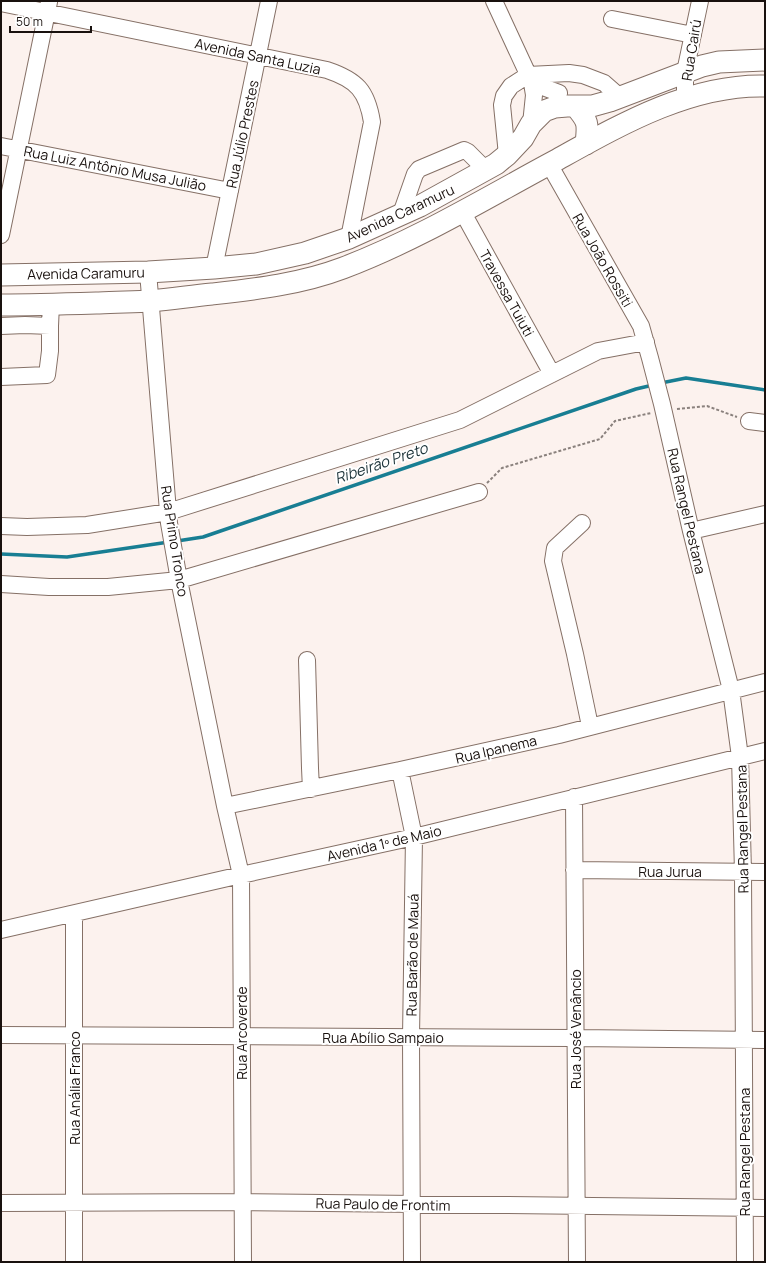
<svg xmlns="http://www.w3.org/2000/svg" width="766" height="1263" font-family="Manrope,sans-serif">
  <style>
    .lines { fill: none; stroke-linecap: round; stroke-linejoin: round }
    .stream { stroke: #187e93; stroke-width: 3.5 }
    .minor-casing { stroke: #857066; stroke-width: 18 }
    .major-casing { stroke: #857066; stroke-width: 23 }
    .path { stroke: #8a817d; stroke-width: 2; stroke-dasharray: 3 2; stroke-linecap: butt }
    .minor { stroke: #fff; stroke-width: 16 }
    .major { stroke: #fff; stroke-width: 21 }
    .labels { text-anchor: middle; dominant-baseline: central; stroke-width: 4; stroke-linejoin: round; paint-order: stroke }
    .street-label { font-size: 14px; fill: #19110e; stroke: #fff }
    .water-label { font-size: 15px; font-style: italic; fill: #20363c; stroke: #fff }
  </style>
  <rect width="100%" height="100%" fill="#fcf2ee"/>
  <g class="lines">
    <path class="stream" d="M 661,383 L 686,378 L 765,390
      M 177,541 L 203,537 L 636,389 L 653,385
      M 1,554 L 67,557 L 169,542"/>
    <g class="minor-casing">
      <path id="minor" d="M 494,1 L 532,83 L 534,95 L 531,124
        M 1,3 L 327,70 C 357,80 367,91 372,122 L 349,238
        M 612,19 L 693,35
        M 532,83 L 559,93
        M 685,99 L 685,72 L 700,1
        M 1,146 L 230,191
        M 507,155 L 502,105 L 504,96 L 511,86 L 528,75 L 569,73 L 583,75 L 604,83 L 620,97
        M 549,164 L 641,326 L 650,358 L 662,404 L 691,531 L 731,690 L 740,757 L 743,872 L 745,1262
        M 462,211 L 552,374
        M 401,214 L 415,174 L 419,169 L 464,150 L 468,152 L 486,170
        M 1,235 L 49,2
        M 214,268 L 269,1
        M 148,272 L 169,523 L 179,580 L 225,806 L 241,875 L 243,1262
        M 1,326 L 25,325 L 50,326
        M 1,377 L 47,375 L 50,351 L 50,326 L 51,304
        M 749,421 L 765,423
        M 582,523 L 555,548 L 553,561 L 575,654 L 590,726
        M 1,526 L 27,527 L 87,525 L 168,512 L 460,420 L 598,351 L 646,342
        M 691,531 L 765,514
        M 1,584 L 49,587 L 108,587 L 179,580 L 479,492
        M 307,660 L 310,768 L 311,789
        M 400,770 L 414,837 L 411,1037 L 412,1262
        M 574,797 L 577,1262
        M 225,806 L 400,770 L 559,735 L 765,682
        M 574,870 L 765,872
        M 74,914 L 74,1262
        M 1,930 L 241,875 L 414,837 L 765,751
        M 1,1035 L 575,1038 L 765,1040
        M 1,1203 L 242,1202 L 765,1208"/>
    </g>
    <g class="major-casing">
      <path id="major" d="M 576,107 C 589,122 588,124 586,144
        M 1,275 L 148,272 L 214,268 L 256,264 L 305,253 L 349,238 L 420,206 L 496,164 L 507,155 L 523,138 L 531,124 L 544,111 L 555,107 L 567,106 L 592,106 L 610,101 L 702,66 L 719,62 L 765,60
        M 1,305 C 34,305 66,304 99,303 C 116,302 134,302 151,301 C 172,299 192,296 212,294 C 256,289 301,284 343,268 C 417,240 484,199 553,162 C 618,126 689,84 765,86"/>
    </g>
    <path class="path" d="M 677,409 L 707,406 L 737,417
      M 487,483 L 502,468 L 600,439 L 615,421 L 651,413"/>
    <use href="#minor" class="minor"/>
    <use href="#major" class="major"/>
  </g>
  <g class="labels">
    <g class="street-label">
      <text transform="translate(691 50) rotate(-81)">Rua Cairú</text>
      <text transform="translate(258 56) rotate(12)">Avenida Santa Luzia</text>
      <text transform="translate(242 134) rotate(-78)">Rua Júlio Prestes</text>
      <text transform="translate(115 168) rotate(11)">Rua Luiz Antônio Musa Julião</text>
      <text transform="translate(400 213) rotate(-25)">Avenida Caramuru</text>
      <text transform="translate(603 260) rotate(60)">Rua João Rossiti</text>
      <text transform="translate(86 273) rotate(-1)">Avenida Caramuru</text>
      <text transform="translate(507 293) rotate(61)">Travessa Tuiuti</text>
      <text transform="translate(687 511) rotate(77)">Rua Rangel Pestana</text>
      <text transform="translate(175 541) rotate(81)">Rua Primo Tronco</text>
      <text transform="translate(496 749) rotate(-13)">Rua Ipanema</text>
      <text transform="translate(742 829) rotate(-91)">Rua Rangel Pestana</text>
      <text transform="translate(384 843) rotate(-13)">Avenida 1º de Maio</text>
      <text x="670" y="871">Rua Jurua</text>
      <text transform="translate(412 955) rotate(-89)">Rua Barão de Mauá</text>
      <text transform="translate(575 1029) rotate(-90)">Rua José Venâncio</text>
      <text transform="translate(241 1033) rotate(-90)">Rua Arcoverde</text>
      <text x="383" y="1037">Rua Abílio Sampaio</text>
      <text transform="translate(74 1088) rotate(-90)">Rua Anália Franco</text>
      <text transform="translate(744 1152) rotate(-90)">Rua Rangel Pestana</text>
      <text transform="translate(383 1204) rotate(1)">Rua Paulo de Frontim</text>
    </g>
    <g class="water-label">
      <text transform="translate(381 463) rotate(-19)">Ribeirão Preto</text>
    </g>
  </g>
  <rect width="766" height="1263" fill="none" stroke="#19110e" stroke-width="4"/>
  <path d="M10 26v6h81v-6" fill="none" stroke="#19110e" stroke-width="2"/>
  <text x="16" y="26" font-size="12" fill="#19110e" stroke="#ffffff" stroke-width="3" paint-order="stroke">50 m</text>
</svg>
